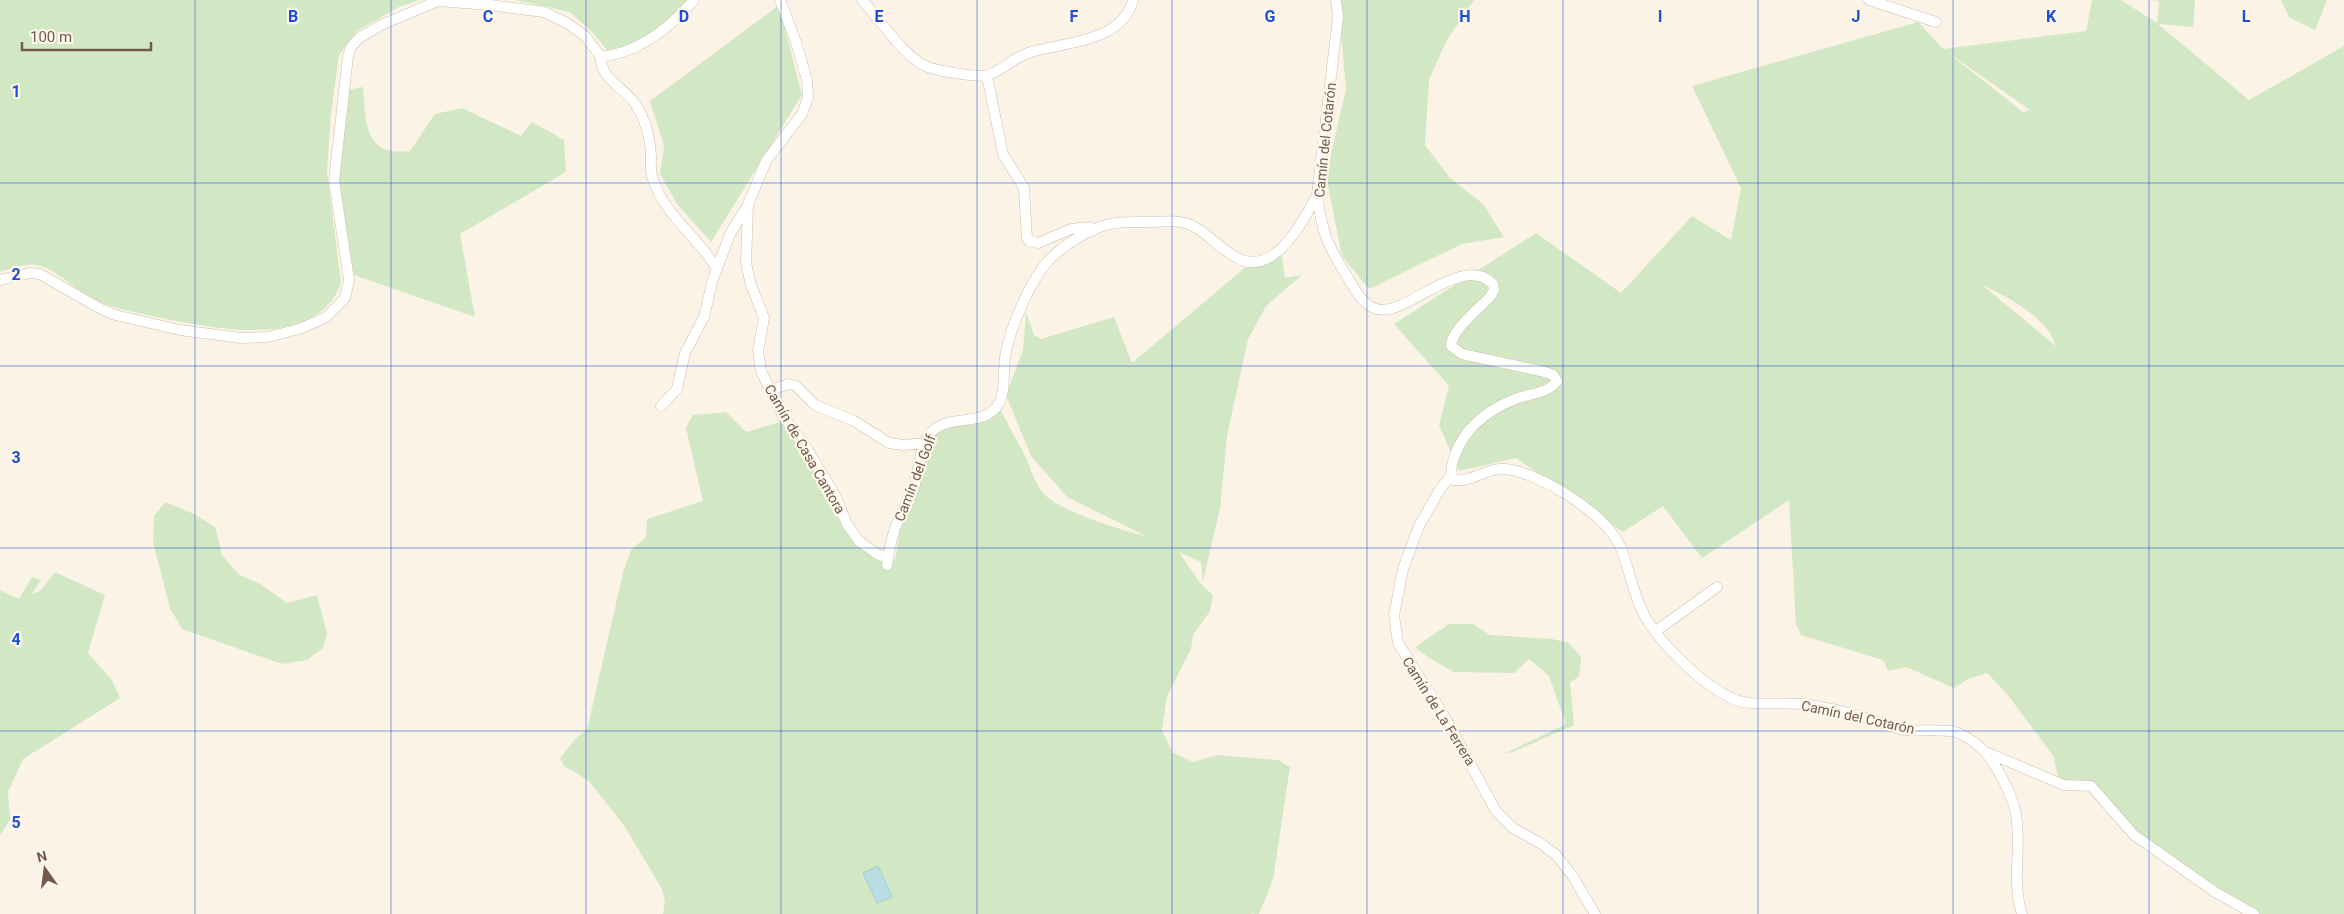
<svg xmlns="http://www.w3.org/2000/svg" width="2344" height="914" font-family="Roboto,sans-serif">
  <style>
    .green { fill: #d2e8c4; fill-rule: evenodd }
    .water { fill: #badde4; stroke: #a1cdd5 }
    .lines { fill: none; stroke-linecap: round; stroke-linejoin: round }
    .street-casing { stroke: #cebdaf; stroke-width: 11 }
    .street { stroke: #fff; stroke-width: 10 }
    .grid { fill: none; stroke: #1d4ed8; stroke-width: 1; stroke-opacity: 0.55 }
    .labels { text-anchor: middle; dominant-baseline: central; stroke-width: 4.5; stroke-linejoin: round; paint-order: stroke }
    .street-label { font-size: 14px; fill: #735a4b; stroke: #fef7eb }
    .grid-label { font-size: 16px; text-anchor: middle; font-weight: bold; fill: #1d4ed8; stroke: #fef7eb; stroke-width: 4.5; stroke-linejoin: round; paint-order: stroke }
  </style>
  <rect width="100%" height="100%" fill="#fbf3e5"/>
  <path class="green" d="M 0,0 L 419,0 L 399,7 L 357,31 L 339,55 L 331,113 L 327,171 L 341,283 C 317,350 215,329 162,318 C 140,313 113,309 92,299 C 75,290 57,269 37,265 C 27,263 10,269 0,272 Z
    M 515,0 L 688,0 C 668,25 639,46 607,50 L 592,32 L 570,12 Z
    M 1338,0 L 1474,0 L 1447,40 L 1429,79 L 1425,145 L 1450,178 L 1483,204 L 1504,237 L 1462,244 L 1369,289 L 1342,256 L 1326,176 L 1346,89 Z
    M 2092,0 L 2121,0 L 2157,23 L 2159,1 L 2153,0 L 2195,0 L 2193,27 L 2158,24 L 2249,100 L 2344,46 L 2344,914 L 2254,914 L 2134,835 L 2091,786 L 2092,781 L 2059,783 L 2054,757 L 2007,694 L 1987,673 L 1968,679 L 1954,688 L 1906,667 L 1888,671 L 1883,660 L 1801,635 L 1796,624 L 1789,500 L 1702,558 L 1663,506 L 1623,532 L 1516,458 L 1459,471 L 1439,425 L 1449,386 L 1394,324 L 1536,233 L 1621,293 L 1692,216 L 1731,240 L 1741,188 L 1692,86 L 1918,22 L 1943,49 L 2086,31 ZM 1952,56 L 1953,56 L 2030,110 L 2023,112 ZM 1981,284 C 2008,298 2046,315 2056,346 Z
    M 2281,0 L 2327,0 L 2315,30 L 2289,17 Z
    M 779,5 L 802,95 L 711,242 L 677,204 L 660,174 L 664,146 L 650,101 Z
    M 363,87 C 366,121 363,157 410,151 L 435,114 L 462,108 L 521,136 L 532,122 L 564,140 L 566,172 L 460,234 L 475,317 L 354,275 L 338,180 L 347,90 Z
    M 1282,256 L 1285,278 L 1302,275 L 1266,306 L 1248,339 L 1227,436 L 1220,508 L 1203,581 L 1201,562 L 1179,552 L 1200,583 L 1213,595 L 1210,611 L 1193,635 L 1191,649 L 1167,696 L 1162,730 L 1172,752 L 1193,762 L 1217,755 L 1278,760 L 1290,767 L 1273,880 L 1259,914 L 1253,914 L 1254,910 L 1252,914 L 663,914 L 665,901 L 662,889 L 625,827 L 589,781 L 564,766 L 560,758 L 577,737 L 587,730 L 623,573 L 631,550 L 646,537 L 647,519 L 703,501 L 686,428 L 693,415 L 726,412 L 746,432 L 783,421 C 818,469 842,525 887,565 L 895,560 L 901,524 L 913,503 L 934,435 L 944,428 L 983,422 L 1001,411 C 1008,424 1014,436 1021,448 C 1030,463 1032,479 1043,493 C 1058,511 1124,531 1148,537 L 1067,497 L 1031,456 L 1006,395 L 1023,350 L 1026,312 L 1034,335 L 1041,339 L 1114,317 L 1132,363 L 1247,266 Z
    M 165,502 L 194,514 L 215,527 L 222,555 L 238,574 L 260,584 L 287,603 L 317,595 L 327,633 L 323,648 L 307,660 L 282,664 L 182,629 L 170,608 L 153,542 L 154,516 Z
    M 55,572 L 105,595 L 88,653 L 112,680 L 120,698 L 23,759 L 8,792 L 10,819 L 0,836 L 0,590 L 19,599 L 32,577 L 41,580 L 31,595 L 41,590 Z
    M 1449,624 L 1473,624 L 1490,635 L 1552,639 L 1569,643 L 1581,657 L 1579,677 L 1570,682 L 1574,725 L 1513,752 L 1504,754 L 1566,724 L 1549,676 L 1529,659 L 1514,673 L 1454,672 L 1429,658 L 1415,647 Z"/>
  <path class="water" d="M 878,866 L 892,897 L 877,903 L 863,873 Z"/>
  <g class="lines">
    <g class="street-casing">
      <path id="street" d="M 862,0 C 881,20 904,58 928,67 C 939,71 978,78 988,75 C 1002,71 1013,58 1028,53 C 1063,42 1122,43 1133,0
        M 1336,0 L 1338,17 L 1317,195 C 1322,232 1327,245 1347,276 C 1354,288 1362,305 1377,309 C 1407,317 1462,252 1493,284 L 1494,290 L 1490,297 C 1479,308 1451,331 1451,346 L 1462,354 L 1545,372 L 1553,375 L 1557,381 C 1549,393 1528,394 1515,399 C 1488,410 1465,427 1455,455 C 1452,464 1449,471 1454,480 C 1472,483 1487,467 1506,469 C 1540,473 1605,513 1620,546 C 1630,570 1634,600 1649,623 C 1666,649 1702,684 1731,698 C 1748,707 1781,702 1800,704 C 1823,706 1847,712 1869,719 C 1881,722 1893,728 1905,730 C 1921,732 1939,728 1955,732 C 1965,735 1978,744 1985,752 C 1997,766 2014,798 2016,815 C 2022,848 2011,879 2022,914
        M 1869,0 L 1936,22
        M 601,57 C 599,78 626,89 636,105 C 646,122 650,136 651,156 C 651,163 650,172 653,179 C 664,215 698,237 717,269
        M 987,76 L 1003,154 L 1024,188 L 1027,238 L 1029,241 L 1038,243 L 1071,229 L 1090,227 L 1094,230
        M 748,206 L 746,263 L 751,285 L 764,318 L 758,351 L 761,371 L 783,416 L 807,449 L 835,495 L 847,524 L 859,541 L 877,554 L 888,558
        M 0,280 L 30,273 L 40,274 L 99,308 L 115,315 L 180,330 L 241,338 L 268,337 L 299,329 L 325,318 L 345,298 L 349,280 L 334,181 L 348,56 L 351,47 L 359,38 L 381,25 L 438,1 L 490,5 L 544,12 L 567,23 L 585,36 L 601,57 C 639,52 670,28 694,0
        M 770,390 L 789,384 L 796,386 L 815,405 L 854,421 L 889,443 L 904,445 L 926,443
        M 661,406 L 677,389 L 685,353 L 704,317 L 713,279 L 731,232 L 748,205 L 766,161 L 802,114 L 808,98 L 807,80 L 796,42 L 780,0
        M 1451,475 L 1439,491 L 1419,526 L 1403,569 L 1394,615 L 1398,643 L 1444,716 L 1496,811 L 1513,828 L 1540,843 L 1556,855 L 1572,875 L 1595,914
        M 887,565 C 889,551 892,534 898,521 C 902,509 910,499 914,487 C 919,470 920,439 936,428 C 955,415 984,426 998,405 C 1006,392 1003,371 1005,357 C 1010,328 1029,283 1048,261 C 1062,246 1089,229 1109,224 C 1123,221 1139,222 1154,222 C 1168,221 1182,220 1195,227 C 1210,236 1222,250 1237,258 C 1274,278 1304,220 1317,195
        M 1656,631 L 1717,587
        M 1986,752 L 2064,785 L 2091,786 L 2134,835 L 2215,892 L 2254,914"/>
    </g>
    <use href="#street" class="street"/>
  </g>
  <path class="grid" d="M 195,0 L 195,914M 391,0 L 391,914M 586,0 L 586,914M 781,0 L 781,914M 977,0 L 977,914M 1172,0 L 1172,914M 1367,0 L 1367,914M 1563,0 L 1563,914M 1758,0 L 1758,914M 1953,0 L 1953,914M 2149,0 L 2149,914M 0,183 L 2344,183M 0,366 L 2344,366M 0,548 L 2344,548M 0,731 L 2344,731"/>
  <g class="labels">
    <g class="street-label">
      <text transform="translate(1325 140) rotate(-84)">Camín del Cotarón</text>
      <text transform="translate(805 449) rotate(60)">Camín de Casa Cantora</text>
      <text transform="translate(915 478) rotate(-69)">Camín del Golf</text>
      <text transform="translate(1439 711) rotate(58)">Camín de La Ferrera</text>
      <text transform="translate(1858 717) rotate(12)">Camín del Cotarón</text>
    </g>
  </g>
  <g class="grid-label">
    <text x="293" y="22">B</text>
    <text x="488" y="22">C</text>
    <text x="684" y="22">D</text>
    <text x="879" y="22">E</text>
    <text x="1074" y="22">F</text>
    <text x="1270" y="22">G</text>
    <text x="1465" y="22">H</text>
    <text x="1660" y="22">I</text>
    <text x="1856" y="22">J</text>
    <text x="2051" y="22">K</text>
    <text x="2246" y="22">L</text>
    <text x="16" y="97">1</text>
    <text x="16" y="280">2</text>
    <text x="16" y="463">3</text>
    <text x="16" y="645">4</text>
    <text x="16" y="828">5</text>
  </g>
  <g transform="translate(45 869) rotate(346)" stroke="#fef7eb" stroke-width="4" paint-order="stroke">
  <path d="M0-4L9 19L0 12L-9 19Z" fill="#735a4b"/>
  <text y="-8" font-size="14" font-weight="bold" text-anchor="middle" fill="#735a4b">N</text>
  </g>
  <path d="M22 42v8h129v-8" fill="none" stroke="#735a4b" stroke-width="2.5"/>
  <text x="30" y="42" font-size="15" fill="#735a4b" stroke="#fef7eb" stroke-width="4" paint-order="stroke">100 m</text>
</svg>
